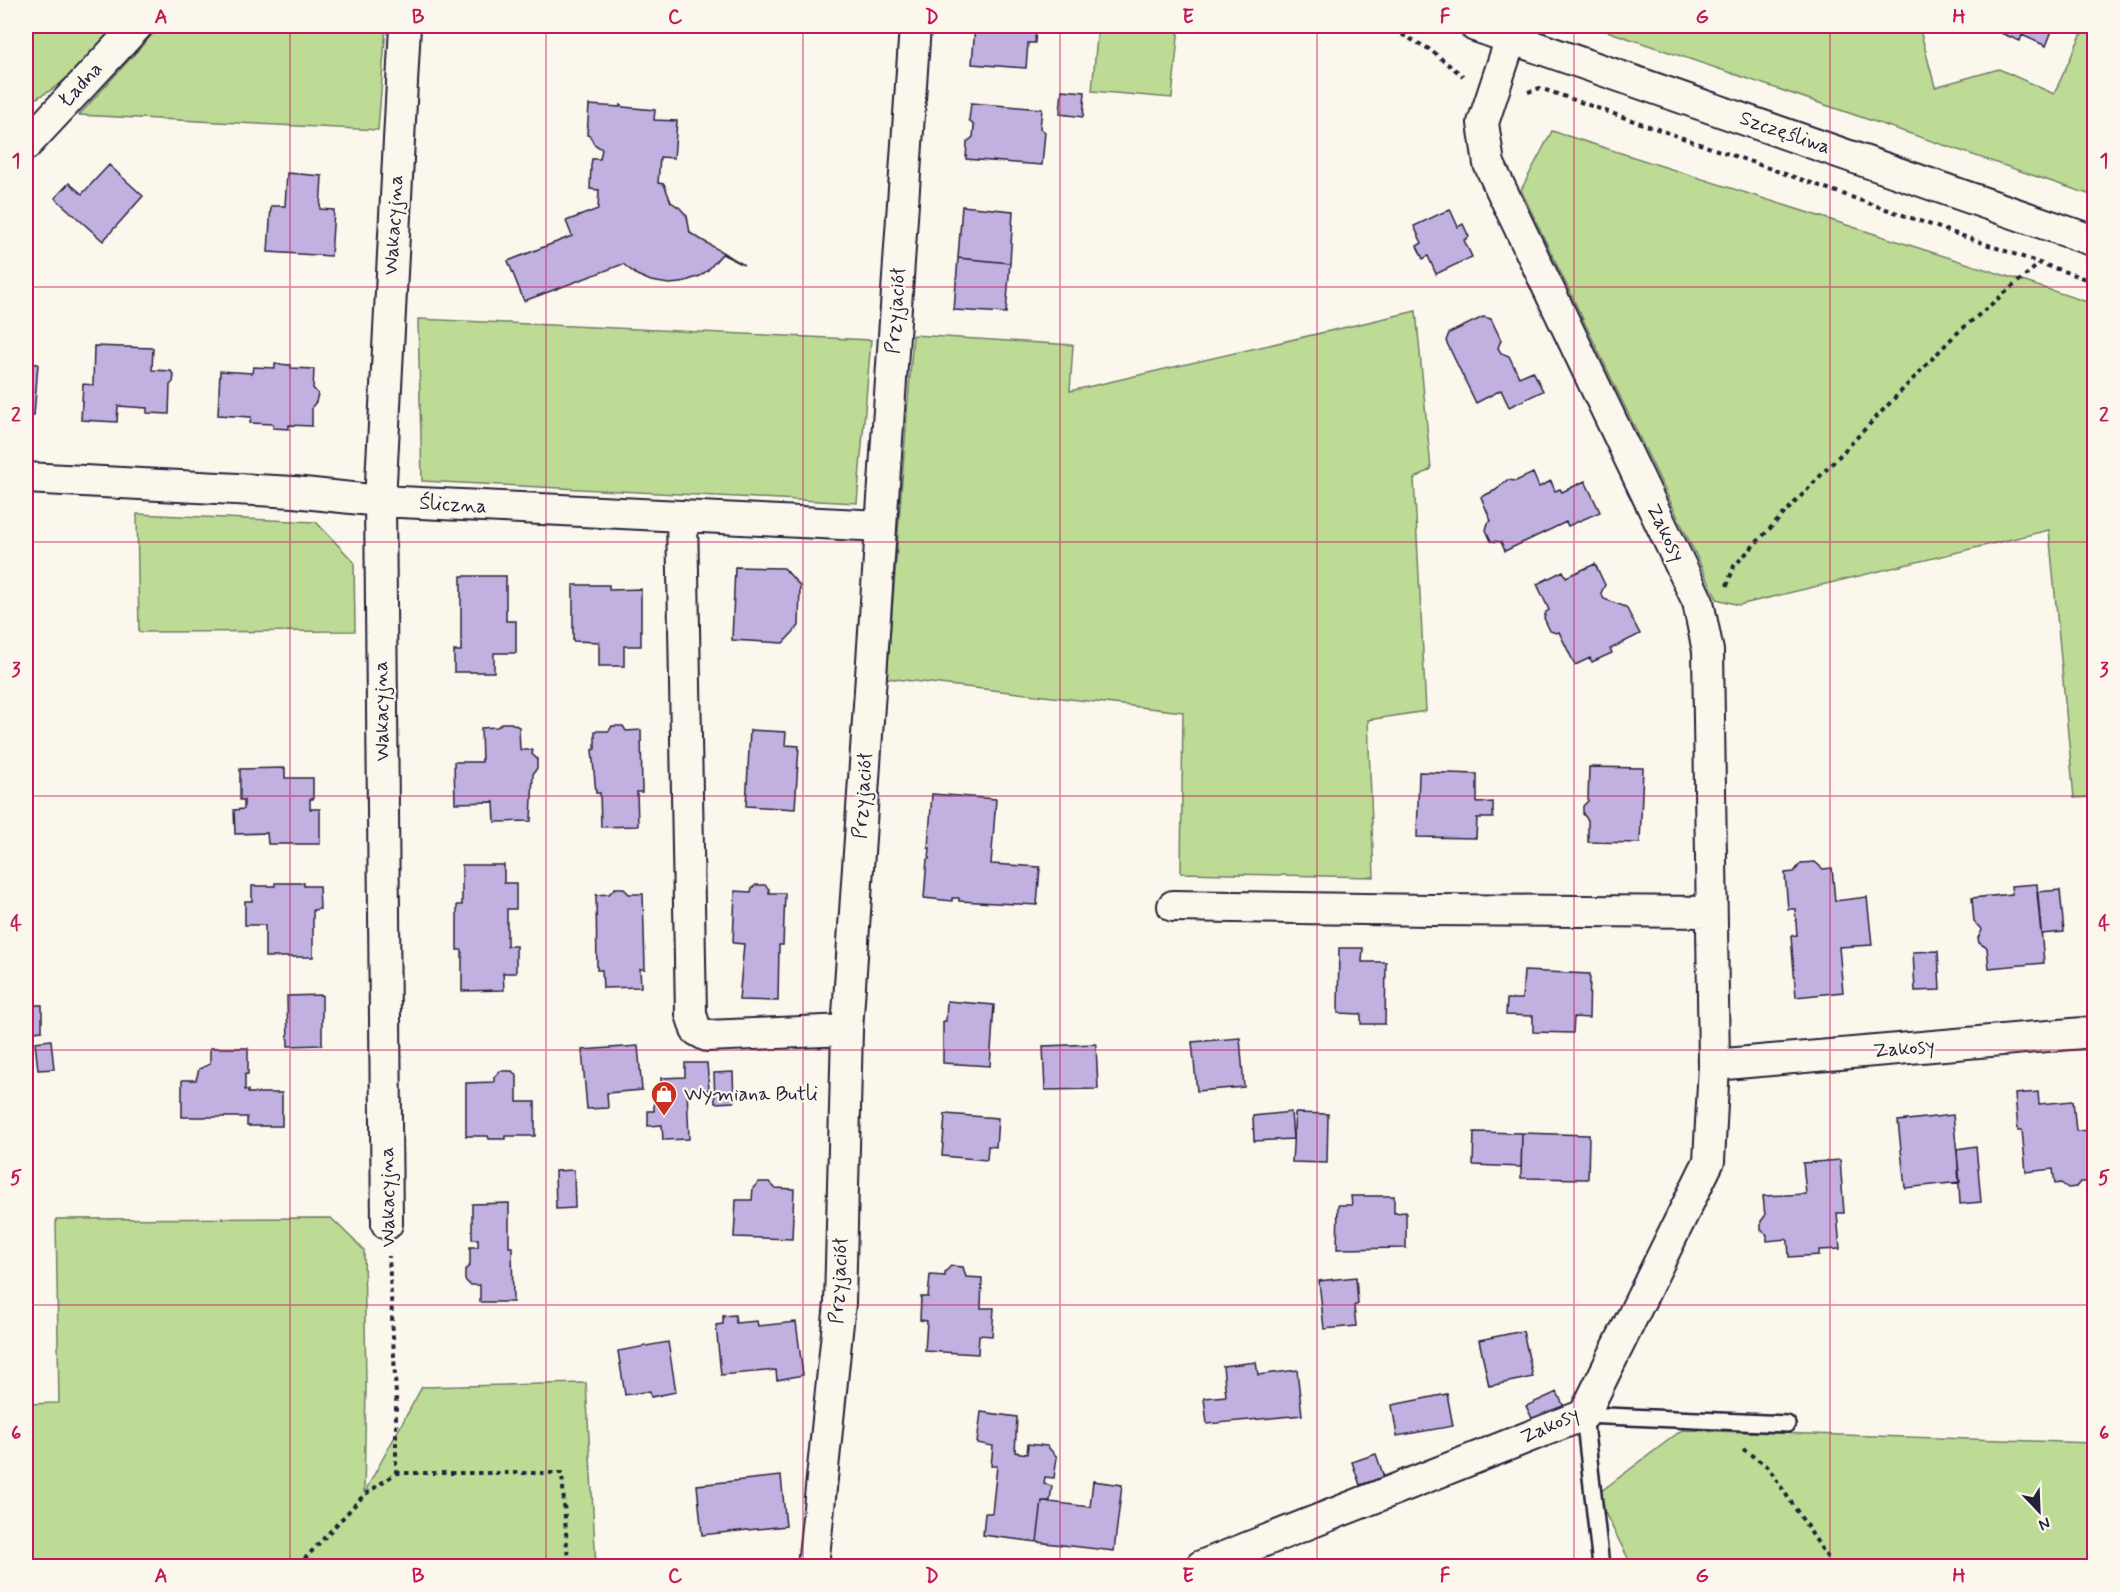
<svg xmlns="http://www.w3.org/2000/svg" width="2120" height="1592" font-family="Mynerve,sans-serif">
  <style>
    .green { fill: #bddb94; stroke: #707e68; stroke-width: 1.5 }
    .building { fill: #c2b0e0; stroke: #22223b; stroke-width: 1.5 }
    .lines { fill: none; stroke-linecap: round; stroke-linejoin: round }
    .lane-casing { stroke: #22223b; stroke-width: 20 }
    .street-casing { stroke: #22223b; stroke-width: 34 }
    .path { stroke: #22223b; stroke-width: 4; stroke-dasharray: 4.5 4.5; stroke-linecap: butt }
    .lane { stroke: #fbf7ec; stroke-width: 15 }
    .street { stroke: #fbf7ec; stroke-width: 30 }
    .grid { fill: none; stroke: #c2185b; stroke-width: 1.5; stroke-opacity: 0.55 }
    .labels { text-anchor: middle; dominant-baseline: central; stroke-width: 4.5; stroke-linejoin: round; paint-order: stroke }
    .street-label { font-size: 20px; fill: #22223b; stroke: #fbf7ec }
    .poi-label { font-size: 20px; fill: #22223b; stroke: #fbf7ec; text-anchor: start }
    .neatline { fill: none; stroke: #c2185b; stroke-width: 2 }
    .grid-label { font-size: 20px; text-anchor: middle; font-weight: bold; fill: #c2185b }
  </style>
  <rect width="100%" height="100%" fill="#fbf7ec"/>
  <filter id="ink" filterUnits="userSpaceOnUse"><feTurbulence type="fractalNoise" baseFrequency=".0167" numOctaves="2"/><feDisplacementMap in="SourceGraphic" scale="12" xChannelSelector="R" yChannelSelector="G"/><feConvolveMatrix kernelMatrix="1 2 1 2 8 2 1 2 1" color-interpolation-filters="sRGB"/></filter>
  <g filter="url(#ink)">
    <path class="green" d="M 26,26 L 116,26 C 91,55 64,90 26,102 Z
      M 160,26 L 386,26 L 378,130 L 79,115 Z
      M 1098,26 L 1179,26 L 1172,98 L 1092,91 Z
      M 1592,26 L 1919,26 L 1935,87 L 1999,69 L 2054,94 L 2085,26 L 2094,26 L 2094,196 Z
      M 1552,131 L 2094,304 L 2094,797 L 2074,798 L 2049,530 L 1739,605 L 1717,599 L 1521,190 Z
      M 1416,311 L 1431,469 L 1414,479 L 1426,711 L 1368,720 L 1374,877 L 1181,873 L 1183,712 L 887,678 L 913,335 L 1073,345 L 1070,391 Z
      M 418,319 L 871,340 L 857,503 L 422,481 Z
      M 137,514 L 316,522 L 354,562 L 355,631 L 139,632 Z
      M 331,1218 L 364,1250 L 366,1388 L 364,1493 L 422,1387 L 586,1383 L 596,1566 L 26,1566 L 26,1404 L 59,1403 L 56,1219 Z
      M 1682,1430 L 2094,1443 L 2094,1566 L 1632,1566 L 1596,1495 Z"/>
    <path class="building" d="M 975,26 L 1036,26 L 1035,43 L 1028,43 L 1026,68 L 972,64 Z
      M 1984,26 L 2058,26 L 2057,28 L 2054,26 L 2046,46 L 2022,35 L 2020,41 Z
      M 1062,90 L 1085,92 L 1083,117 L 1060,114 Z
      M 971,103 L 1042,109 L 1040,128 L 1045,132 L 1042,165 L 966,159 L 967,142 L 973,137 L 974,126 L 969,120 Z
      M 589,105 L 620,107 L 620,105 L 623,107 L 655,110 L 654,120 L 677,121 L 674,158 L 660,157 L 658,183 L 664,184 L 671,202 L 680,208 L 687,216 L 690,233 L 744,265 L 722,254 L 708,270 L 700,276 L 680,283 L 669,284 L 651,281 L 637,275 L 623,264 L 524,301 L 508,261 L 572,236 L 566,221 L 598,209 L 599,190 L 590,189 L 591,166 L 592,159 L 600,159 L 602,149 L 594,144 L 590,136 L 587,135 Z
      M 109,165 L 143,196 L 103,241 L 55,198 L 69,183 L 82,194 Z
      M 287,173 L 322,176 L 320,209 L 334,210 L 331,256 L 268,252 L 271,206 L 285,206 Z
      M 962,206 L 1013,211 L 1010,263 L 958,258 Z
      M 1450,209 L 1458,227 L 1463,224 L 1469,237 L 1464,240 L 1472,257 L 1436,274 L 1428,256 L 1423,259 L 1417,246 L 1422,243 L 1414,226 Z
      M 958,258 L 1010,263 L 1006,313 L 954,310 Z
      M 26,315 L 28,315 L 26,347 Z
      M 1483,317 L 1491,319 L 1501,340 L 1498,348 L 1501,353 L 1509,356 L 1519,377 L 1533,371 L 1543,391 L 1509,407 L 1501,390 L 1476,403 L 1446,341 L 1449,333 Z
      M 94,346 L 153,348 L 152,370 L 171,371 L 174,376 L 173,382 L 170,385 L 169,414 L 147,413 L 147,408 L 118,406 L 117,422 L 81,420 L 83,384 L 93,385 Z
      M 26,363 L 38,364 L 34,416 L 26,415 Z
      M 275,364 L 291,365 L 291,368 L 314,369 L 313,388 L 318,394 L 316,402 L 312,407 L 312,426 L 289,425 L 289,429 L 273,428 L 273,424 L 250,423 L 251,417 L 218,415 L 220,371 L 252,373 L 253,367 L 275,368 Z
      M 1533,473 L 1539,487 L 1551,481 L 1555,491 L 1560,489 L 1562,492 L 1585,481 L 1600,512 L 1568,526 L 1566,522 L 1505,551 L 1501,542 L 1491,541 L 1486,530 L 1488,523 L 1491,521 L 1481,497 L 1496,490 L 1507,480 L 1516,481 Z
      M 1595,564 L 1605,585 L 1601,593 L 1604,599 L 1626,607 L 1640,634 L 1610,649 L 1612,653 L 1592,662 L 1590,658 L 1575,665 L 1559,632 L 1556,633 L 1550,631 L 1544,618 L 1546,612 L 1549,610 L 1537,584 L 1563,571 L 1566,577 Z
      M 735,567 L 784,568 L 800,586 L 799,626 L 783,643 L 732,640 Z
      M 461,576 L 506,576 L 506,621 L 516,621 L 516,653 L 494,653 L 494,672 L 454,672 L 454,651 L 461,651 Z
      M 573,585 L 609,585 L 609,590 L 641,589 L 641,646 L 624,646 L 624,666 L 599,666 L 599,642 L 573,641 Z
      M 502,723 L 511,723 L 519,727 L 520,750 L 533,750 L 532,754 L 537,759 L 537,768 L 533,774 L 531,821 L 495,822 L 494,802 L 455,803 L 454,762 L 482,762 L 481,728 L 497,727 Z
      M 612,726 L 623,726 L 626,731 L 641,730 L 642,792 L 637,792 L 638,826 L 601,827 L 600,793 L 596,793 L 592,750 L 595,749 L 595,731 L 609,731 Z
      M 750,730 L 786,732 L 785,745 L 799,746 L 795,809 L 746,806 Z
      M 1589,767 L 1643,768 L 1640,843 L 1588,842 L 1588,820 L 1583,814 L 1583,806 L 1588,801 Z
      M 285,768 L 285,778 L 313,778 L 313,799 L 310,799 L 310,809 L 320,809 L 320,844 L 268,844 L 267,833 L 235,834 L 234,810 L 244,809 L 244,800 L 240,800 L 240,769 Z
      M 1419,772 L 1477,774 L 1477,803 L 1493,802 L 1493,818 L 1477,818 L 1476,838 L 1417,837 Z
      M 932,794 L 996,799 L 991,864 L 1040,867 L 1037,905 L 959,901 L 959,898 L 952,898 L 952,901 L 924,898 L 927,859 L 929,859 L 930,848 L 928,848 Z
      M 1815,862 L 1823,869 L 1832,868 L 1835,901 L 1867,897 L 1872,945 L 1839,947 L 1843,992 L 1796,997 L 1791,936 L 1797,935 L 1795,909 L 1788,909 L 1785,873 L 1794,872 L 1801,863 Z
      M 462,865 L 504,865 L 504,883 L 516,883 L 516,909 L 507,909 L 507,946 L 516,946 L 516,973 L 503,973 L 504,990 L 462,991 L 462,950 L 457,950 L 457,905 L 462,905 Z
      M 275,883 L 304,883 L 304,886 L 319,886 L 320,909 L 313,910 L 313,957 L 265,957 L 265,925 L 245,925 L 245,901 L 252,901 L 252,886 L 275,886 Z
      M 2037,884 L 2044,963 L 1989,968 L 1987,948 L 1979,943 L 1978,938 L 1982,930 L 1974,922 L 1972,898 L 2012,894 L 2011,886 Z
      M 756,885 L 765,885 L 769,889 L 769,893 L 785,893 L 783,945 L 779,945 L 778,1001 L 739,1000 L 744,944 L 733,943 L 735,891 L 751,892 L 752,888 Z
      M 615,888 L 623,888 L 629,894 L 643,894 L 645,969 L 640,969 L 641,987 L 603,988 L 602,970 L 597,970 L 596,895 L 609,894 Z
      M 2060,890 L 2064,932 L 2041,934 L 2037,892 Z
      M 1339,948 L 1363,948 L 1362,962 L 1386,962 L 1385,1024 L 1361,1024 L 1361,1014 L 1338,1013 Z
      M 1938,951 L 1940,990 L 1915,991 L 1913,952 Z
      M 1524,971 L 1590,974 L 1589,1018 L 1574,1017 L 1573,1033 L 1533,1032 L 1533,1016 L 1506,1015 L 1507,999 L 1522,999 Z
      M 26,993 L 28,993 L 28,1005 L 42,1005 L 42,1031 L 26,1033 Z
      M 322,995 L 322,1045 L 288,1046 L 287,996 Z
      M 947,1001 L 994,1005 L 990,1066 L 943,1063 L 943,1021 L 946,1021 Z
      M 1240,1038 L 1244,1087 L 1197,1091 L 1192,1042 Z
      M 51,1040 L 54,1069 L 38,1070 L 35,1042 Z
      M 1096,1044 L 1098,1089 L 1045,1090 L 1043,1046 Z
      M 638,1046 L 642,1090 L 607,1093 L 608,1108 L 587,1109 L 582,1050 Z
      M 210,1048 L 248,1048 L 248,1074 L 245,1074 L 245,1090 L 248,1090 L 248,1093 L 282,1093 L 282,1126 L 247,1126 L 247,1117 L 182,1117 L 182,1080 L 196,1080 L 199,1069 L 210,1064 Z
      M 685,1063 L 707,1063 L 709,1090 L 687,1090 L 689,1139 L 663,1140 L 662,1125 L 648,1126 L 648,1111 L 654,1111 L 654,1099 L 662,1098 L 661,1078 L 685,1077 Z
      M 500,1071 L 512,1071 L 517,1076 L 517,1102 L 535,1102 L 535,1136 L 505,1136 L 505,1139 L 489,1139 L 488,1136 L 466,1136 L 466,1083 L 494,1082 L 494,1077 Z
      M 733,1072 L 734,1102 L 715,1103 L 714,1073 Z
      M 2038,1092 L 2039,1104 L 2073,1101 L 2076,1131 L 2094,1130 L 2094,1182 L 2080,1182 L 2076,1187 L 2068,1188 L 2061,1183 L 2055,1184 L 2053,1169 L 2026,1172 L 2022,1130 L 2018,1130 L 2015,1094 Z
      M 1291,1112 L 1293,1139 L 1254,1141 L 1253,1116 Z
      M 1295,1113 L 1328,1114 L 1327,1163 L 1292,1162 Z
      M 945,1114 L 998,1118 L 996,1147 L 988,1146 L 987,1160 L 942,1156 Z
      M 1953,1115 L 1960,1182 L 1905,1188 L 1898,1121 Z
      M 1474,1132 L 1522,1133 L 1521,1167 L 1473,1165 Z
      M 1522,1133 L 1589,1135 L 1588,1179 L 1521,1178 Z
      M 1976,1146 L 1981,1202 L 1960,1204 L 1957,1149 Z
      M 1840,1160 L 1844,1213 L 1837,1213 L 1840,1249 L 1819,1250 L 1819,1255 L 1789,1257 L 1788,1241 L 1786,1239 L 1767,1241 L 1767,1235 L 1761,1230 L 1761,1221 L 1765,1216 L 1763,1196 L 1806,1194 L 1803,1163 Z
      M 574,1170 L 575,1208 L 556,1209 L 555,1171 Z
      M 759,1182 L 769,1182 L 775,1188 L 794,1189 L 792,1239 L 734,1237 L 736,1200 L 752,1200 L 753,1188 Z
      M 1351,1196 L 1394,1196 L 1394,1213 L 1406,1212 L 1406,1248 L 1337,1249 L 1338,1205 L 1352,1205 Z
      M 509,1203 L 509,1247 L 512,1247 L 513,1302 L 480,1302 L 480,1285 L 470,1285 L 465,1280 L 465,1270 L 470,1265 L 470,1247 L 478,1247 L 478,1239 L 472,1239 L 472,1204 Z
      M 951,1266 L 963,1267 L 966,1277 L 982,1278 L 981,1308 L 994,1308 L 992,1336 L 979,1335 L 978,1354 L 925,1351 L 927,1321 L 920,1320 L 921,1297 L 928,1297 L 930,1275 L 945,1276 L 945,1272 Z
      M 1356,1277 L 1358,1304 L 1354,1306 L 1356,1326 L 1324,1329 L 1319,1281 Z
      M 735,1315 L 736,1323 L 757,1321 L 758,1326 L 796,1322 L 803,1375 L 777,1380 L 776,1370 L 721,1375 L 716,1325 L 723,1324 L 723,1316 Z
      M 1523,1331 L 1533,1377 L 1489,1386 L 1479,1340 Z
      M 668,1342 L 676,1392 L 651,1397 L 650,1391 L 625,1395 L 618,1351 Z
      M 1256,1362 L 1258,1375 L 1297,1370 L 1302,1415 L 1207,1424 L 1204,1398 L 1226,1396 L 1223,1366 Z
      M 1557,1392 L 1564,1407 L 1534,1422 L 1526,1406 Z
      M 1447,1394 L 1453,1426 L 1397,1436 L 1392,1405 Z
      M 981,1412 L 1017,1417 L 1015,1452 L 1027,1454 L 1028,1444 L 1047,1446 L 1057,1457 L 1054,1478 L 1045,1477 L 1044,1484 L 1052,1486 L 1050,1501 L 1042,1501 L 1037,1542 L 983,1535 L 985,1513 L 992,1513 L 997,1466 L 991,1466 L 993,1446 L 977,1443 Z
      M 1376,1454 L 1384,1477 L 1360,1485 L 1352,1462 Z
      M 781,1476 L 786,1526 L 702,1535 L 697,1485 Z
      M 1093,1481 L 1122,1485 L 1114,1551 L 1037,1542 L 1042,1501 L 1090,1507 Z"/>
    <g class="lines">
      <g class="lane-casing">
        <path id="lane" d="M 1601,1566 L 1584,1415 L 1787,1424"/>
      </g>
      <g class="street-casing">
        <path id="street" d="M 1475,26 L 2094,241
          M 26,145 L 137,26
          M 26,478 L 294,492 L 380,501 L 881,526
          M 682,517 L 691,1014 L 696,1030 L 707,1036 L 847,1030
          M 1173,906 L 1431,910 L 1711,912
          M 1714,1065 L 2094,1032
          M 387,1224 L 380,501 L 405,26
          M 813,1566 L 840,1303 L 847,1030 L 915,26
          M 1201,1566 L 1584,1415 L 1709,1161 L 1714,1065 L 1708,651 L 1698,602 L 1489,164 L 1483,123 L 1511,38"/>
      </g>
      <path class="path" d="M 1386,26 L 1429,49 L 1463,76
        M 1528,92 L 1540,88 L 2094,282
        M 1727,586 L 1734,566 L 1955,335 L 2039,264
        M 1743,1449 L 1768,1467 L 1833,1566
        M 396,1473 L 562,1473 L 568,1562 L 566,1566
        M 298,1566 L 364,1495 L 396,1473 L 396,1396 L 389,1256"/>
      <use href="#lane" class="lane"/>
      <use href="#street" class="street"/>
    </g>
  </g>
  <path class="grid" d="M 290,26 L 290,1566M 546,26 L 546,1566M 803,26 L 803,1566M 1060,26 L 1060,1566M 1317,26 L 1317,1566M 1574,26 L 1574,1566M 1830,26 L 1830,1566M 26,287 L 2094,287M 26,542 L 2094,542M 26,796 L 2094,796M 26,1050 L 2094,1050M 26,1305 L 2094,1305"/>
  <defs>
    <g id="shop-pin" transform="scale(1.35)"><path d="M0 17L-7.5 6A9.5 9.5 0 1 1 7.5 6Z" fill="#c8321e" stroke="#fbf7ec"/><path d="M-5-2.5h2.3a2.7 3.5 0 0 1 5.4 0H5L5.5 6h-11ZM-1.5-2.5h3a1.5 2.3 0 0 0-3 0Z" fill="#fff"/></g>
  </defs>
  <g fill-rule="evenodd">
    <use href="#shop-pin" x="664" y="1094"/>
  </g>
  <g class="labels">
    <g class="street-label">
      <text transform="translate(81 85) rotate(-47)">Ładna</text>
      <text transform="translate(1785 133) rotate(19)">Szczęśliwa</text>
      <text transform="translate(394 225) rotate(-87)">Wakacyjna</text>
      <text transform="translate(896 311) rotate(-86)">Przyjaciół</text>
      <text transform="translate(453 505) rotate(3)">Śliczna</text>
      <text transform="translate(1665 533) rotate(64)">Zakosy</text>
      <text transform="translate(382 711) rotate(-91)">Wakacyjna</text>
      <text transform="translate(863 796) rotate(-86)">Przyjaciół</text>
      <text transform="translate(1904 1049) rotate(-5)">Zakosy</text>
      <text transform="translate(388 1197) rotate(-91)">Wakacyjna</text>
      <text transform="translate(839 1281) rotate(-87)">Przyjaciół</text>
      <text transform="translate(1550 1426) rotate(-25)">Zakosy</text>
    </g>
    <g class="poi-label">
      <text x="684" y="1094">Wymiana Butli</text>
    </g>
  </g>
  <rect width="2120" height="1592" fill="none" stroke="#fbf7ec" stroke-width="66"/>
  <g transform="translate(2039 1511) rotate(157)" stroke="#fbf7ec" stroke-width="4.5" paint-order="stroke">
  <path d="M0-4.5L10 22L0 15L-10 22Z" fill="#22223b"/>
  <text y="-9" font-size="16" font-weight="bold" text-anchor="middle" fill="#22223b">N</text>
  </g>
  <rect x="33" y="33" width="2054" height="1526" class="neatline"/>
  <g class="grid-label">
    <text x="161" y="23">A</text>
    <text x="418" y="23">B</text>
    <text x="675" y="23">C</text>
    <text x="932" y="23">D</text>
    <text x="1188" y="23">E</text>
    <text x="1445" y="23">F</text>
    <text x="1702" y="23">G</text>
    <text x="1959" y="23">H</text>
    <text x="16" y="167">1</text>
    <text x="2104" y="167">1</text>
    <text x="16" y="421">2</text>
    <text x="2104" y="421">2</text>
    <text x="16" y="676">3</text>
    <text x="2104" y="676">3</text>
    <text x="16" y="930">4</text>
    <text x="2104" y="930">4</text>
    <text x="16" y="1184">5</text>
    <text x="2104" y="1184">5</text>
    <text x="16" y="1439">6</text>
    <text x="2104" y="1439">6</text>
    <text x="161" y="1582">A</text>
    <text x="418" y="1582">B</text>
    <text x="675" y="1582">C</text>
    <text x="932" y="1582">D</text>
    <text x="1188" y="1582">E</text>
    <text x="1445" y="1582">F</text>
    <text x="1702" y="1582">G</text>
    <text x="1959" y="1582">H</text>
  </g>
</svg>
